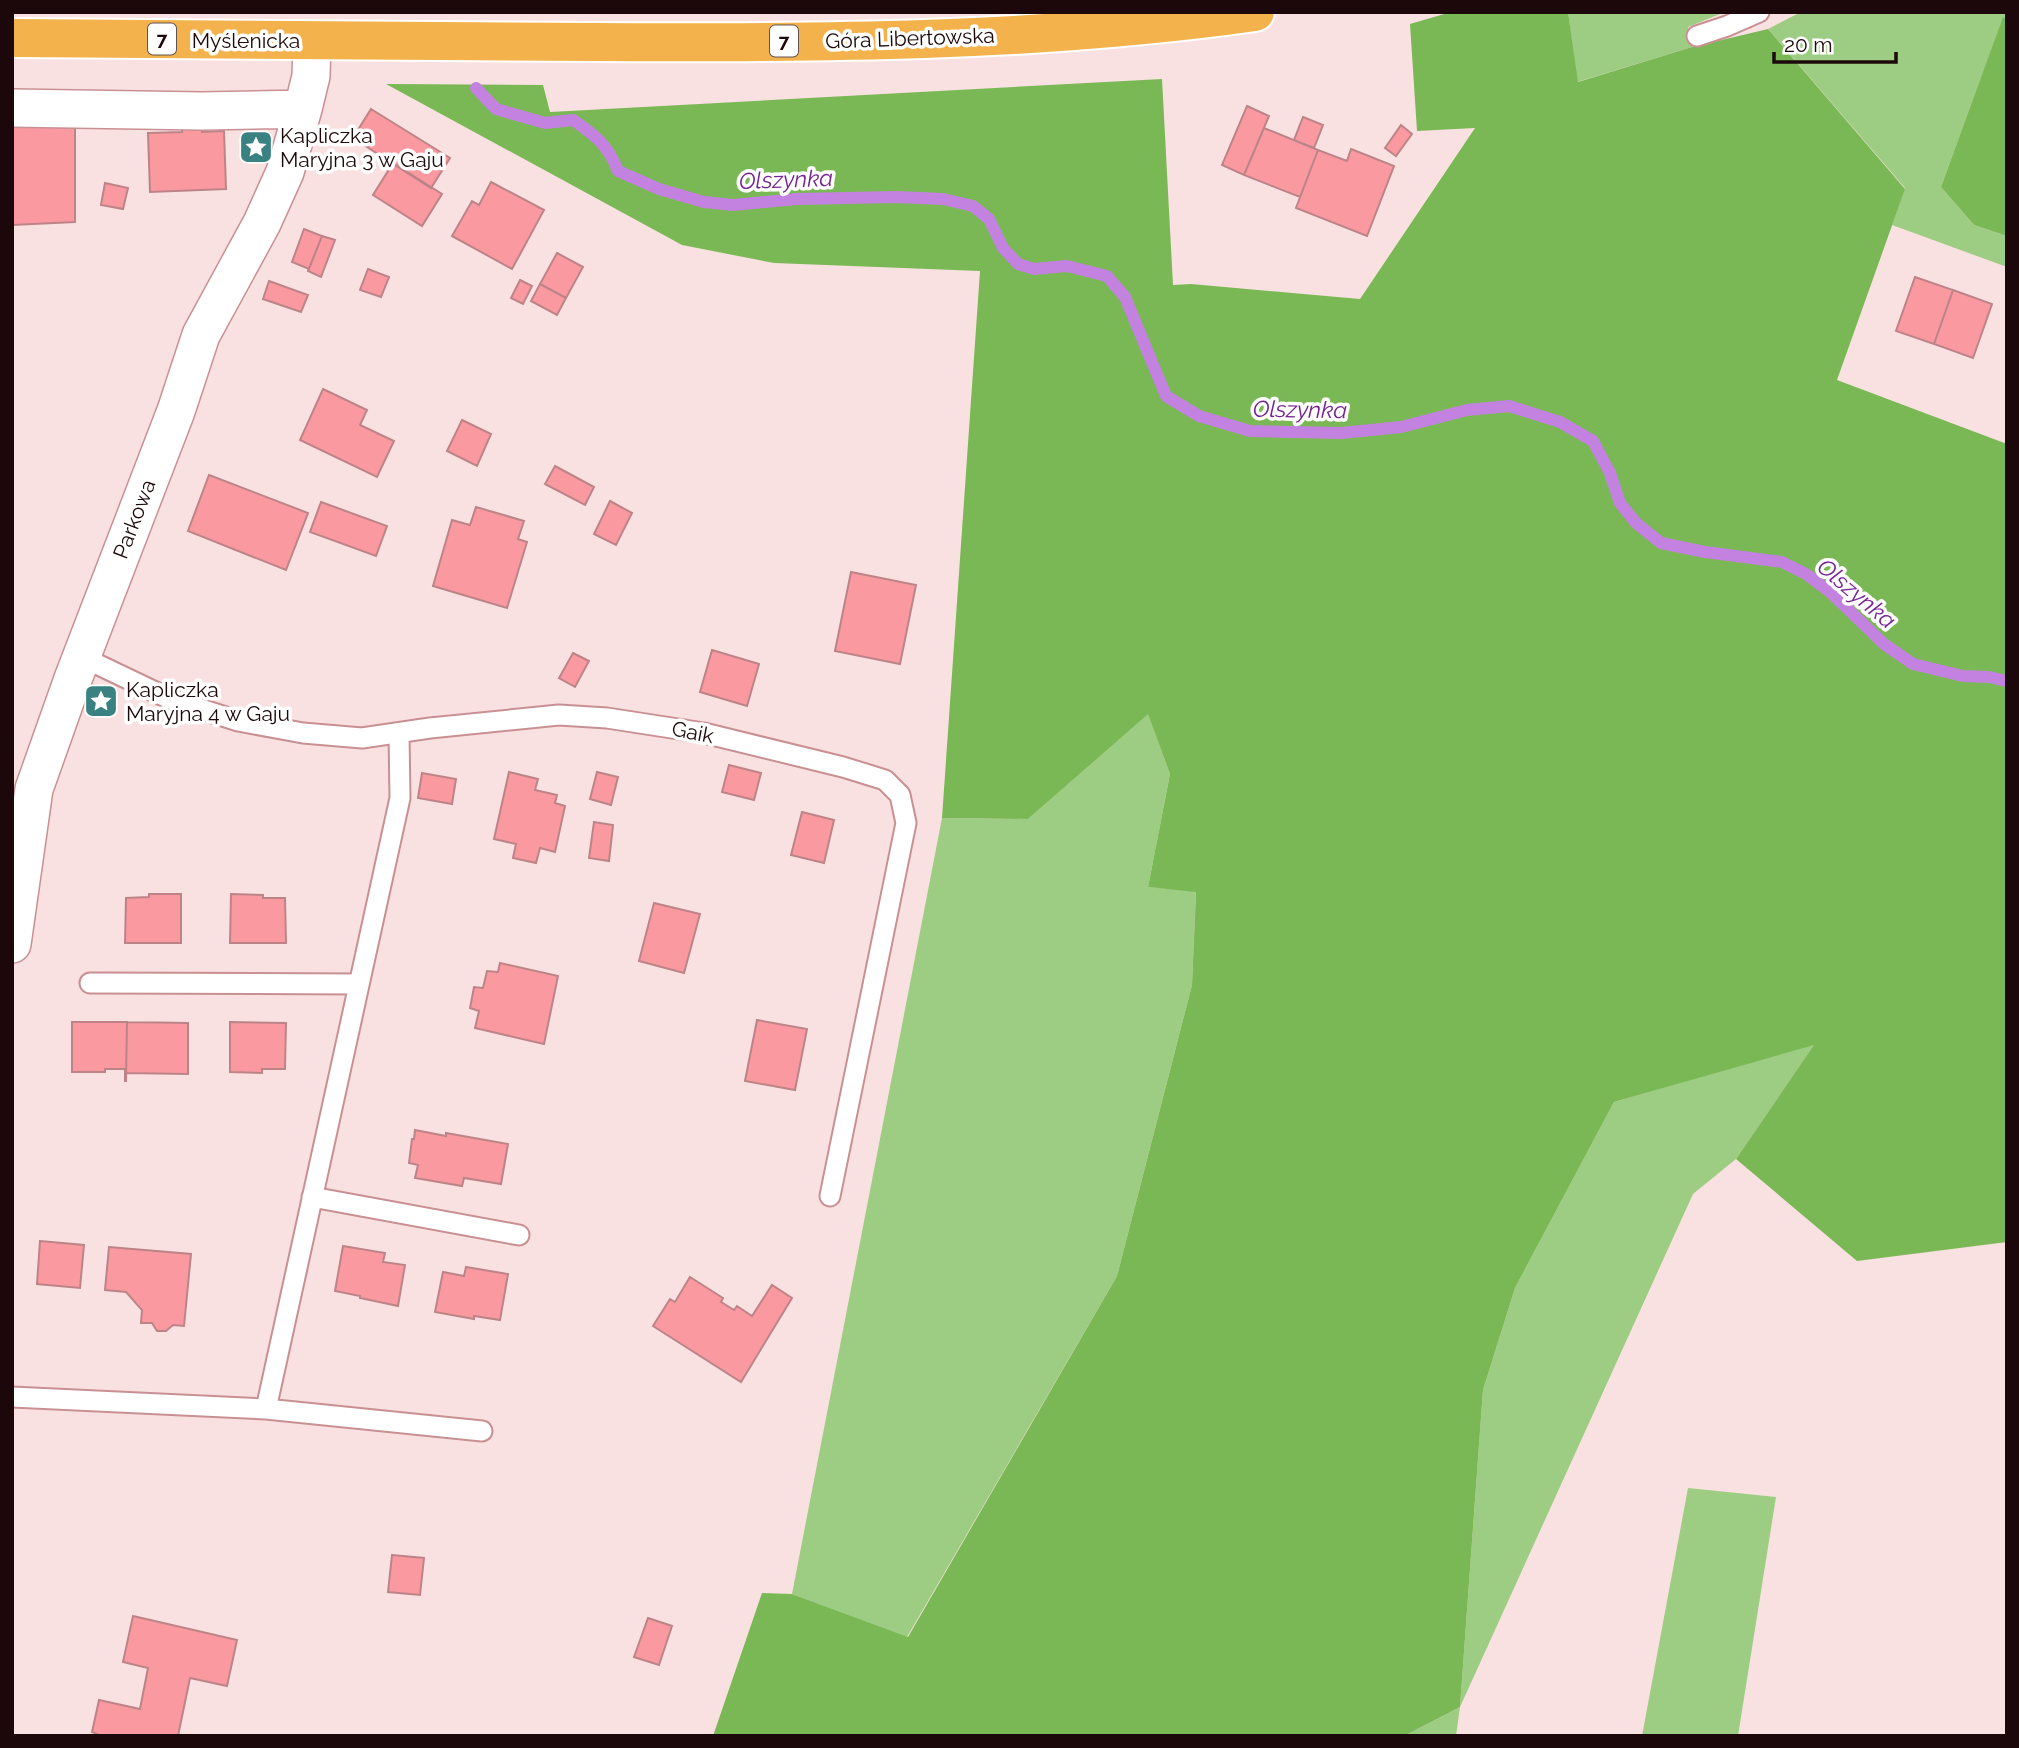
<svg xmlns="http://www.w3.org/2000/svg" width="2019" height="1748" font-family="Raleway,sans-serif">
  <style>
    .green { fill: #9dcd82 }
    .forest { fill: #7ab855 }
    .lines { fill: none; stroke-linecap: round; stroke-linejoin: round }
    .stream { stroke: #c382df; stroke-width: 12 }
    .building { fill: #fb99a1; stroke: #bd8488; stroke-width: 2 }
    .lane-casing { stroke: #c99093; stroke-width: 23 }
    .street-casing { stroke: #c99093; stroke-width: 40 }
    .highway-casing { stroke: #fff; stroke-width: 42 }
    .lane { stroke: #fff; stroke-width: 19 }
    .street { stroke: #fff; stroke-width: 37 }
    .highway { stroke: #f3b24c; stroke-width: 38 }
    .labels { text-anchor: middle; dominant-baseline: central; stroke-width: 7; stroke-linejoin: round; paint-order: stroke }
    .shield { fill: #fff; stroke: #605254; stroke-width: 2 }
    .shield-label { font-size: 19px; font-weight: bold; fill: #1c080a }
    .street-label { font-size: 21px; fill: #1c080a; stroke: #fff }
    .poi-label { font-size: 21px; fill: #1c080a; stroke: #fff; text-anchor: start }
    .water-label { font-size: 23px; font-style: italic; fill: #732291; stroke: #fff }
  </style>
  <rect width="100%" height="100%" fill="#fae1e1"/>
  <path class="green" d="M 1568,12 L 1725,12 L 1688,27 L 1692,47 L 1577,82 Z
    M 1801,12 L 2007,12 L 2007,20 L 2003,18 L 1941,187 L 1974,225 L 2007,236 L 2007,267 L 1892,225 L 1905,188 L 1768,29 Z
    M 1148,713 L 1170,774 L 1148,887 L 1196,891 L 1192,985 L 1117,1276 L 907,1637 L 792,1594 L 942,818 L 1028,819 Z
    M 1815,1044 L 1736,1159 L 1693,1194 L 1460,1707 L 1456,1736 L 1404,1736 L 1460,1707 L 1483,1390 L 1515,1288 L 1614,1102 Z
    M 1688,1488 L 1776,1497 L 1738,1736 L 1642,1736 Z"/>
  <path class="forest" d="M 1451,12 L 1568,12 L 1578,82 L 1692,47 L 1768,29 L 1905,189 L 1837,380 L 2007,444 L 2007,1242 L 1857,1261 L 1736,1159 L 1814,1045 L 1614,1102 L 1515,1288 L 1483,1390 L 1460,1707 L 1404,1736 L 713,1736 L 762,1593 L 792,1594 L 908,1637 L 1117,1276 L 1192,985 L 1196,892 L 1148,887 L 1170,774 L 1148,714 L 1028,819 L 942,818 L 980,271 L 774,263 L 682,245 L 386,84 L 543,85 L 550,112 L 1162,79 L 1173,285 L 1191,284 L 1360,299 L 1475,128 L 1417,131 L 1410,24 Z
    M 2003,17 L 2007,20 L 2007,236 L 1974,225 L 1941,187 Z"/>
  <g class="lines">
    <path class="stream" d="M 476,88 L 496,109 L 545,123 L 573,120 C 595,135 608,145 618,171 L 659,189 L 704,202 L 733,205 L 797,199 L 896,197 L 943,199 L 973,206 L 989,219 L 1003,248 L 1018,264 L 1034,269 L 1067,266 L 1107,276 L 1125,297 L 1166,396 L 1199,416 L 1250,431 L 1341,433 L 1401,427 L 1467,410 L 1509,406 L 1560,422 L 1593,441 L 1610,473 L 1620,503 L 1636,523 L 1661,543 L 1705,552 L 1782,562 L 1806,574 L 1830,592 L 1884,644 L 1913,664 L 1963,676 L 1989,677 L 2007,681"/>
  </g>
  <path class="building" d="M 1247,106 L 1269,116 L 1244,175 L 1222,165 Z
    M 371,109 L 450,158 L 431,188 L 353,138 Z
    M 1303,117 L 1323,125 L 1314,148 L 1294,140 Z
    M 201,120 L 202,132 L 224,131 L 226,189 L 150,192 L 148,133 L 182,132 L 182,121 Z
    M 1401,125 L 1412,134 L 1396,156 L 1385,148 Z
    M 12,126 L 75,126 L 75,222 L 12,225 Z
    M 1264,128 L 1318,150 L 1300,197 L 1244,175 Z
    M 1351,149 L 1394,166 L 1367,236 L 1296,208 L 1318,150 L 1347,161 Z
    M 393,163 L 442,194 L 422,226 L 373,195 Z
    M 491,182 L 544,210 L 512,269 L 452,236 L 472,201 L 479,205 Z
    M 105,183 L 128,188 L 123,209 L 101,205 Z
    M 304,229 L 322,236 L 309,269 L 292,262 Z
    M 322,236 L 335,240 L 321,277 L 308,271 Z
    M 557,253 L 583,267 L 566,298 L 540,284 Z
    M 368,269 L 389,277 L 381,297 L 360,290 Z
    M 1915,277 L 1953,290 L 1934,344 L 1896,331 Z
    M 520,280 L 532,286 L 523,304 L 511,298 Z
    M 269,281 L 308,295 L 301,312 L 263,299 Z
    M 540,284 L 566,298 L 557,315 L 531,301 Z
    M 1953,290 L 1992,304 L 1973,358 L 1934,344 Z
    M 323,389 L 367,410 L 360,425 L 394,441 L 377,477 L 300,440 Z
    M 462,420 L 491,434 L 477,466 L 447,451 Z
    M 555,466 L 594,487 L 585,505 L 545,484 Z
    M 209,475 L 308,513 L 286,570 L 188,531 Z
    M 610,501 L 632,513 L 616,545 L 594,534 Z
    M 321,502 L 387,526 L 376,556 L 310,532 Z
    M 476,507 L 524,521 L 518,539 L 527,542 L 507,608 L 433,586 L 452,520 L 470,525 Z
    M 851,572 L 916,585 L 900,664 L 835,651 Z
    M 712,650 L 759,664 L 747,706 L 700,692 Z
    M 573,653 L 589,661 L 575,687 L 559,678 Z
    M 729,765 L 761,773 L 754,800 L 722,792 Z
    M 509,772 L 538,779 L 535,790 L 557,795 L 555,803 L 565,806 L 555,852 L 540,848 L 536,863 L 513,858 L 516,844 L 494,839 Z
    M 597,772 L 618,777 L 611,805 L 590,799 Z
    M 422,773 L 456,779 L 452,804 L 418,798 Z
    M 802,812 L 834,820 L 824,863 L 791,855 Z
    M 594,822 L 613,825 L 609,861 L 589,858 Z
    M 149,894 L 181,894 L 181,943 L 125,943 L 126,898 L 149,897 Z
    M 231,894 L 263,895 L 263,898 L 285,898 L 286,943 L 230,943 Z
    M 654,903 L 700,914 L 684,973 L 639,961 Z
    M 500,963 L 558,976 L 544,1044 L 475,1028 L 479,1011 L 470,1008 L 474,987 L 483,988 L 487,971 L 498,972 Z
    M 757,1020 L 807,1029 L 795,1090 L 745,1081 Z
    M 72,1022 L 127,1022 L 126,1081 L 125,1081 L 125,1069 L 105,1069 L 105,1072 L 72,1072 Z
    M 127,1022 L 188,1023 L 188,1074 L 126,1073 Z
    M 230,1022 L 286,1023 L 285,1069 L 262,1069 L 262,1073 L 230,1072 Z
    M 415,1130 L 446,1136 L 446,1133 L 508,1144 L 501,1184 L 464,1178 L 462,1186 L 415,1178 L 418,1165 L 409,1163 L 412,1139 L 414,1139 Z
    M 40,1241 L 84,1245 L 80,1288 L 37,1284 Z
    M 343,1246 L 385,1253 L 383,1262 L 405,1265 L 398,1306 L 360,1298 L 360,1296 L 335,1291 Z
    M 109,1247 L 191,1254 L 184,1326 L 173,1325 L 166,1331 L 157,1331 L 152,1323 L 141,1323 L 142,1310 L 126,1292 L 105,1290 Z
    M 466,1267 L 508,1274 L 500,1320 L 474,1316 L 474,1319 L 435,1312 L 443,1272 L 464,1276 Z
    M 690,1277 L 723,1298 L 721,1302 L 734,1310 L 737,1306 L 752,1316 L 772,1285 L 792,1298 L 741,1382 L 653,1326 L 670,1299 L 675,1302 Z
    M 392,1555 L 424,1558 L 420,1595 L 388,1592 Z
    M 133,1616 L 237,1640 L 227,1686 L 190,1678 L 178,1736 L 101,1736 L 92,1732 L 99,1700 L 140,1709 L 148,1668 L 123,1662 Z
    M 648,1618 L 672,1626 L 659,1665 L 634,1657 Z"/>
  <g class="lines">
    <g class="lane-casing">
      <path id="lane" d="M 1697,36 L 1727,26 L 1759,12
        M 82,657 L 170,699 L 238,721 L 303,733 L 362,738 L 430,728 L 559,715 L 607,718 L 704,733 L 843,767 L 885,780 L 900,795 L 906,823 L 830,1196
        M 90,983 L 359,984
        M 312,1197 L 519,1235
        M 12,1397 L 266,1409 L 400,798 L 399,733
        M 266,1409 L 482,1431"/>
    </g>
    <g class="street-casing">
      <path id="street" d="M 12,108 L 202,111 L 303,109 L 311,76 L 312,40
        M 12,944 L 34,789 L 73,679 L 176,411 L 201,335 L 262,223 L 285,172 L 303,109"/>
    </g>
    <g class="highway-casing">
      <path id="highway" d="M 12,38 C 206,40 400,41 593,42 C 814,43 1036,43 1255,12"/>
    </g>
    <use href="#lane" class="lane"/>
    <use href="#street" class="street"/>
    <use href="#highway" class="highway"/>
  </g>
  <defs>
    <g id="sight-square" transform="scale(1.75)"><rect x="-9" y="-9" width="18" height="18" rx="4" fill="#3a8282" stroke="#fff"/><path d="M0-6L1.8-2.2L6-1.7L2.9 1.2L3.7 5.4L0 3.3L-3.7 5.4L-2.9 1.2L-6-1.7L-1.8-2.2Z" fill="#fff"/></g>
  </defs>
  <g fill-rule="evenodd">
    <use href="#sight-square" x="256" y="147"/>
    <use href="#sight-square" x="101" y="701"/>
  </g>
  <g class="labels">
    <g class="shield">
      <rect x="148" y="23.5" width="28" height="31" rx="5"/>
      <rect x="770" y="25.5" width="28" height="31" rx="5"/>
    </g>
    <g class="shield-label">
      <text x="162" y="39">7</text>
      <text x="784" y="41">7</text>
    </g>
    <g class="street-label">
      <text transform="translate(910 38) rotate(-2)">Góra Libertowska</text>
      <text x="246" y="40">Myślenicka</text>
      <text transform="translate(134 519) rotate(-69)">Parkowa</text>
      <text transform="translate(693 732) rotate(11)">Gaik</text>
    </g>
    <g class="poi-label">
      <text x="280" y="135">Kapliczka<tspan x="280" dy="24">Maryjna 3 w Gaju</tspan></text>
      <text x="126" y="689">Kapliczka<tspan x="126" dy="24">Maryjna 4 w Gaju</tspan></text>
    </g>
    <g class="water-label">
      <text transform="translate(786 179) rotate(-2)">Olszynka</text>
      <text transform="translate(1300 409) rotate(1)">Olszynka</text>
      <text transform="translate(1857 593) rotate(40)">Olszynka</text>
    </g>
  </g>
  <rect width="2019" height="1748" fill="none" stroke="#1c080a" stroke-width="28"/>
  <path d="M1774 52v10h122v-10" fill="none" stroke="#1c080a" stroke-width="3.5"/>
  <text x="1784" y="52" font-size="21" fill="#1c080a" stroke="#ffffff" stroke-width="5" paint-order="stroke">20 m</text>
</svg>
